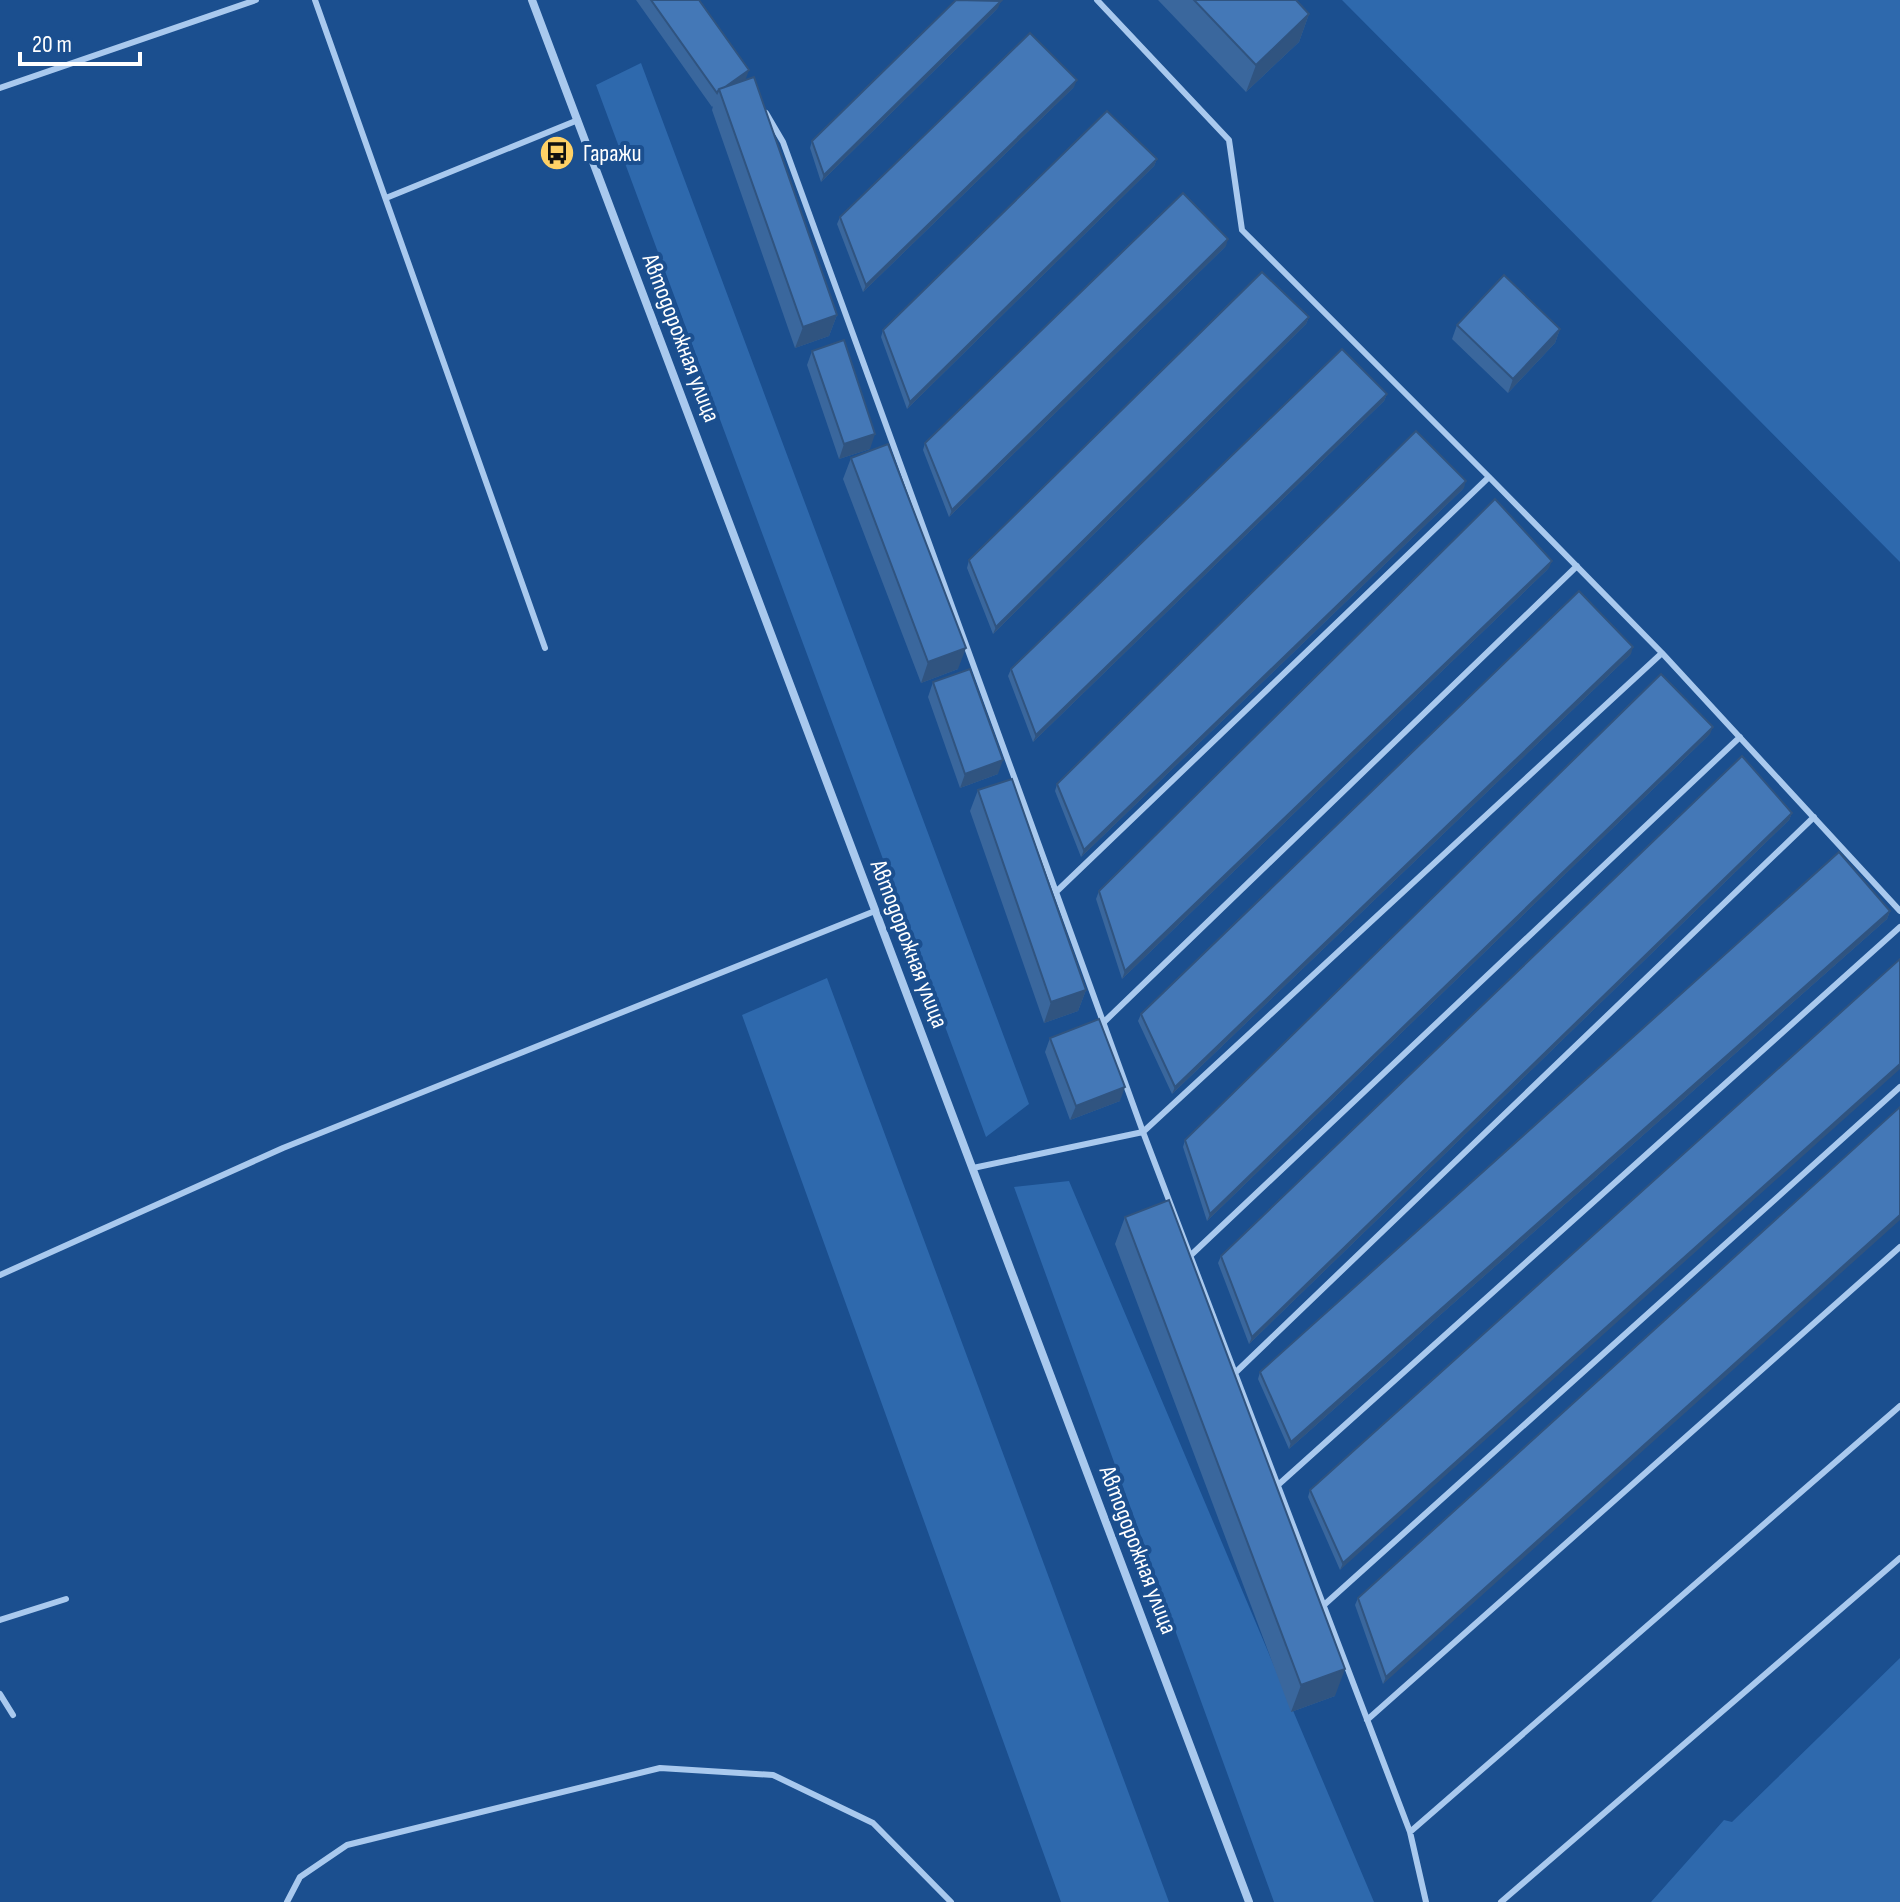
<svg xmlns="http://www.w3.org/2000/svg" width="1900" height="1902" font-family="'Sofia Sans Condensed',sans-serif">
  <style>
    .green { fill: #2e69ad }
    .lines { fill: none; stroke-linecap: round; stroke-linejoin: round }
    .lane { stroke: #a9c9ee; stroke-width: 6 }
    .street { stroke: #a9c9ee; stroke-width: 8 }
    .wall { fill: #3a679d }
    .shaded-wall { fill: #305480 }
    .building { fill: #4478b7; stroke: #305480; stroke-width: 2 }
    .labels { text-anchor: middle; dominant-baseline: central; stroke-width: 8; stroke-linejoin: round; paint-order: stroke }
    .poi-label { font-size: 24px; fill: #fff; stroke: #1b4f8f; text-anchor: start }
    .street-label { font-size: 24px; fill: #fff; stroke: #1b4f8f }
  </style>
  <rect width="100%" height="100%" fill="#1b4f8f"/>
  <path class="green" d="M 1342,0 L 1900,0 L 1900,562 Z
    M 641,63 L 1029,1104 L 986,1137 L 596,85 Z
    M 827,978 L 1169,1902 L 1061,1902 L 742,1015 Z
    M 1069,1181 L 1374,1902 L 1274,1902 L 1014,1187 Z
    M 1900,1658 L 1900,1902 L 1651,1902 L 1724,1820 L 1732,1822 Z"/>
  <g class="lines">
    <path class="lane" d="M 315,0 L 545,648
      M 1097,0 L 1229,140 L 1242,230 L 1489,477
      M 0,88 L 256,0
      M 766,113 L 783,142 L 1056,892
      M 386,198 L 578,120
      M 1662,653 L 1489,477 L 1056,892 L 1143,1132 L 1410,1832 L 1900,1406
      M 1104,1022 L 1577,566
      M 973,1168 L 1143,1132 L 1662,653 L 1900,911
      M 1190,1256 L 1740,737
      M 0,1275 L 283,1148 L 875,911
      M 1235,1373 L 1814,817
      M 1278,1485 L 1900,927
      M 1324,1605 L 1900,1087
      M 0,1620 L 66,1599
      M 0,1694 L 13,1715
      M 1367,1720 L 1900,1247
      M 1410,1832 L 1426,1902
      M 287,1902 L 300,1877 L 347,1845 L 660,1768 L 773,1775 L 873,1823 L 951,1902
      M 1501,1902 L 1900,1558"/>
    <path class="street" d="M 532,0 L 1249,1902"/>
  </g>
  <path class="wall" d="M 636,0 L 699,0 L 745,80 L 837,315 L 829,336 L 795,348 L 712,110 L 713,106 L 712,107 Z
    M 1158,0 L 1296,0 L 1309,14 L 1299,42 L 1246,92 Z
    M 998,8 L 821,182 L 810,148 L 812,141 Z
    M 1074,87 L 863,292 L 837,224 L 840,217 Z
    M 1157,159 L 1154,166 L 907,409 L 881,337 L 883,330 Z
    M 1226,246 L 949,517 L 923,450 L 925,443 Z
    M 1309,317 L 1306,324 L 993,634 L 967,568 L 969,560 Z
    M 1457,325 L 1560,329 L 1555,343 L 1508,393 L 1452,339 Z
    M 812,351 L 870,449 L 839,459 L 807,365 Z
    M 1387,394 L 1384,401 L 1033,742 L 1008,676 L 1011,669 Z
    M 851,458 L 958,669 L 921,683 L 843,479 Z
    M 1464,488 L 1081,857 L 1055,791 L 1057,784 Z
    M 1549,568 L 1122,979 L 1096,899 L 1099,891 Z
    M 1631,654 L 1172,1094 L 1138,1021 L 1141,1014 Z
    M 933,682 L 998,774 L 960,788 L 928,697 Z
    M 1710,734 L 1207,1221 L 1183,1147 L 1185,1140 Z
    M 978,790 L 1086,990 L 1078,1011 L 1044,1023 L 970,811 Z
    M 1792,813 L 1789,820 L 1249,1344 L 1218,1263 L 1221,1256 Z
    M 1890,911 L 1887,919 L 1289,1449 L 1258,1379 L 1260,1372 Z
    M 1900,959 L 1340,1570 L 1308,1497 L 1310,1490 Z
    M 1050,1038 L 1120,1101 L 1070,1120 L 1045,1052 Z
    M 1900,1107 L 1383,1684 L 1355,1605 L 1358,1598 Z
    M 1125,1217 L 1335,1696 L 1291,1712 L 1115,1244 Z"/>
  <path class="shaded-wall" d="M 1001,1 L 998,8 L 821,182 L 824,175 Z
    M 1309,14 L 1299,42 L 1246,92 L 1256,65 Z
    M 749,70 L 744,84 L 720,91 Z
    M 1077,80 L 1074,87 L 863,292 L 866,285 Z
    M 1157,159 L 1154,166 L 907,409 L 910,402 Z
    M 1228,239 L 1226,246 L 949,517 L 952,510 Z
    M 837,315 L 829,336 L 795,348 L 803,327 Z
    M 1309,317 L 1306,324 L 993,634 L 996,627 Z
    M 1560,329 L 1555,343 L 1508,393 L 1513,379 Z
    M 1387,394 L 1384,401 L 1033,742 L 1036,735 Z
    M 875,434 L 870,449 L 839,459 L 844,444 Z
    M 1466,481 L 1464,488 L 1081,857 L 1084,850 Z
    M 1552,561 L 1549,568 L 1122,979 L 1125,971 Z
    M 1633,647 L 1631,654 L 1172,1094 L 1175,1087 Z
    M 966,648 L 958,669 L 921,683 L 928,662 Z
    M 1713,727 L 1710,734 L 1207,1221 L 1210,1214 Z
    M 1003,760 L 998,774 L 960,788 L 965,774 Z
    M 1792,813 L 1789,820 L 1249,1344 L 1252,1337 Z
    M 1890,911 L 1887,919 L 1289,1449 L 1291,1442 Z
    M 1086,990 L 1078,1011 L 1044,1023 L 1051,1002 Z
    M 1900,1064 L 1900,1069 L 1340,1570 L 1343,1563 Z
    M 1125,1087 L 1120,1101 L 1070,1120 L 1076,1106 Z
    M 1900,1215 L 1900,1220 L 1383,1684 L 1386,1677 Z
    M 1345,1669 L 1335,1696 L 1291,1712 L 1301,1685 Z"/>
  <path class="building" d="M 651,0 L 699,0 L 749,70 L 725,87 L 719,89 L 717,93 Z
    M 956,0 L 1001,1 L 824,175 L 812,141 Z
    M 1194,0 L 1296,0 L 1309,14 L 1256,65 Z
    M 1030,33 L 1077,80 L 866,285 L 840,217 Z
    M 754,77 L 837,315 L 803,327 L 719,89 Z
    M 1107,111 L 1157,159 L 910,402 L 883,330 Z
    M 1183,193 L 1228,239 L 952,510 L 925,443 Z
    M 1262,272 L 1309,317 L 996,627 L 969,560 Z
    M 1504,275 L 1560,329 L 1513,379 L 1457,325 Z
    M 844,340 L 875,434 L 844,444 L 812,351 Z
    M 1342,349 L 1387,394 L 1036,735 L 1011,669 Z
    M 1416,431 L 1466,481 L 1084,850 L 1057,784 Z
    M 888,444 L 966,648 L 928,662 L 851,458 Z
    M 1495,499 L 1552,561 L 1125,971 L 1099,891 Z
    M 1579,591 L 1633,647 L 1175,1087 L 1141,1014 Z
    M 970,669 L 1003,760 L 965,774 L 933,682 Z
    M 1661,674 L 1713,727 L 1210,1214 L 1185,1140 Z
    M 1742,756 L 1792,813 L 1252,1337 L 1221,1256 Z
    M 1012,779 L 1086,990 L 1051,1002 L 978,790 Z
    M 1839,852 L 1890,911 L 1291,1442 L 1260,1372 Z
    M 1900,959 L 1900,1064 L 1343,1563 L 1310,1490 Z
    M 1099,1019 L 1125,1087 L 1076,1106 L 1050,1038 Z
    M 1900,1107 L 1900,1215 L 1386,1677 L 1358,1598 Z
    M 1169,1200 L 1345,1669 L 1301,1685 L 1125,1217 Z"/>
  <defs>
    <g id="bus-disc" transform="scale(1.8)"><circle r="9.5" fill="#ffd166" stroke="#1b4f8f"/><path d="M-5-6H5V4H4V6H2V4H-2V6H-4V4H-5ZM-3.5-4V0h7V-4ZM-3.5 1.2v1.5H-2V1.2ZM2 1.2v1.5H3.5V1.2Z" fill="#111"/></g>
  </defs>
  <g fill-rule="evenodd">
    <use href="#bus-disc" x="557" y="153"/>
  </g>
  <g class="labels">
    <g class="poi-label">
      <text x="583" y="153">Гаражи</text>
    </g>
    <g class="street-label">
      <text transform="translate(681 338) rotate(69)">Автодорожная улица</text>
      <text transform="translate(909 944) rotate(69)">Автодорожная улица</text>
      <text transform="translate(1138 1550) rotate(69)">Автодорожная улица</text>
    </g>
  </g>
  <path d="M20 52v12h120v-12" fill="none" stroke="#ffffff" stroke-width="4"/>
  <text x="32" y="52" font-size="24" fill="#ffffff" stroke="#1b4f8f" stroke-width="6" paint-order="stroke">20 m</text>
</svg>
